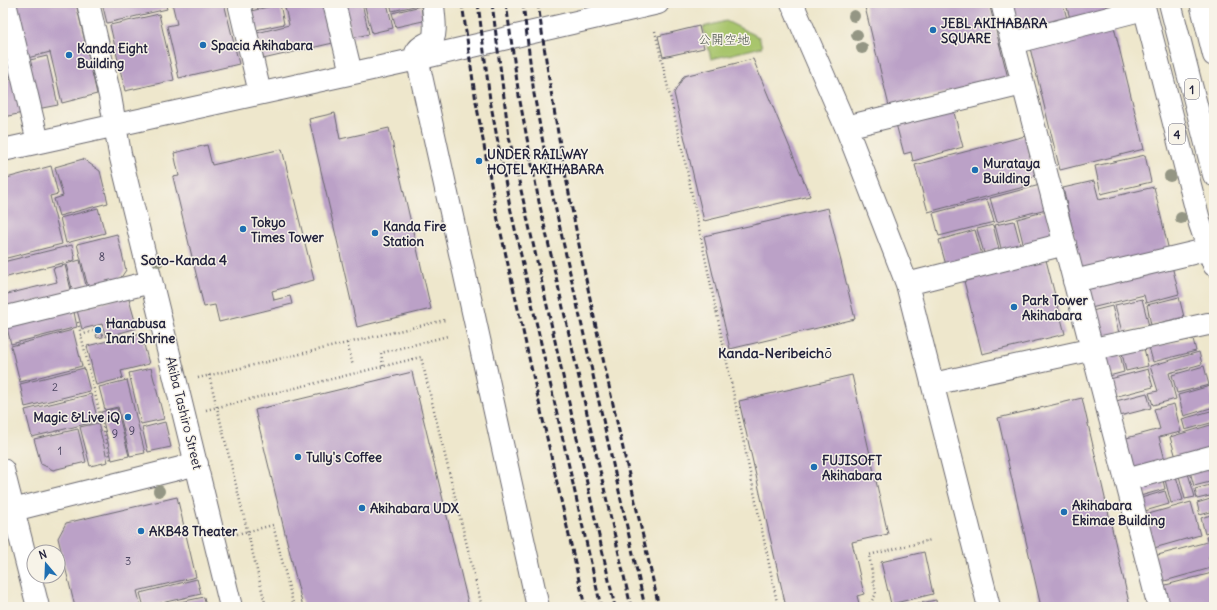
<svg xmlns="http://www.w3.org/2000/svg" width="1217" height="610" font-family="Delius,'Klee One',sans-serif">
  <style>
    .green { fill: #a8c56c; stroke: #657454 }
    .building { fill: #bba1c7 }
    .lines { fill: none; stroke-linecap: round; stroke-linejoin: round }
    .minor-casing { stroke: #69676e; stroke-width: 24 }
    .major-casing { stroke: #69676e; stroke-width: 24 }
    .highway-casing { stroke: #69676e; stroke-width: 24 }
    .path { stroke: #69676e; stroke-width: 2.5; stroke-dasharray: 1 3; stroke-linecap: butt }
    .minor { stroke: #fff; stroke-width: 22 }
    .major { stroke: #fff; stroke-width: 22 }
    .highway { stroke: #fff; stroke-width: 22 }
    .rail { stroke: #22223b; stroke-width: 3; stroke-dasharray: 6 3; stroke-linecap: butt }
    .tree { fill: #949684 }
    .poi-dot { fill: #1f6fb2; stroke: #f7f3e8; stroke-width: 1.5 }
    .labels { text-anchor: middle; dominant-baseline: central; stroke-width: 3; stroke-linejoin: round; paint-order: stroke }
    .number-label { font-size: 11px; fill: #48425e }
    .shield { fill: #f7f3e8; stroke: #62616f; stroke-width: 1 }
    .shield-label { font-size: 12px; font-weight: bold; fill: #22223b }
    .poi-label { font-size: 13px; font-weight: bold; fill: #22223b; stroke: #f7f3e8; text-anchor: start }
    .park-label { font-size: 13px; fill: #4a534a; stroke: #f7f3e8 }
    .street-label { font-size: 13px; fill: #22223b; stroke: #f7f3e8 }
    .neighbourhood-label { font-size: 14px; font-weight: bold; fill: #22223b; stroke: #f7f3e8 }
  </style>
  <rect width="100%" height="100%" fill="#f7f3e8"/>
  <filter id="ink" filterUnits="userSpaceOnUse"><feTurbulence type="fractalNoise" baseFrequency=".025" numOctaves="2"/><feDisplacementMap in="SourceGraphic" scale="8" xChannelSelector="R" yChannelSelector="G"/><feConvolveMatrix kernelMatrix="1 2 1 2 8 2 1 2 1" color-interpolation-filters="sRGB"/></filter>
  <filter id="wash" filterUnits="userSpaceOnUse"><feTurbulence type="fractalNoise" baseFrequency=".012" numOctaves="4" result="noise"/><feDisplacementMap in="SourceGraphic" scale="16" xChannelSelector="R" yChannelSelector="G"/><feGaussianBlur stdDeviation="0.9" result="paint"/><feColorMatrix in="noise" values="0 0 0 0 0 0 0 0 0 0 0 0 0 0 0 0 0 1.4 0 .05"/><feComposite in="paint" operator="in"/></filter>
  <g filter="url(#wash)">
    <rect width="100%" height="100%" fill="#eee7cc"/>
    <path class="green" d="M 726,21 L 759,37 L 762,47 L 711,59 L 703,27 Z"/>
    <g id="blocks">
      <path class="building" d="M 10,3 L 76,3 L 97,94 L 62,103 L 50,52 L 24,59 Z
        M 102,3 L 165,3 L 167,9 L 107,23 Z
        M 172,3 L 224,3 L 239,64 L 179,78 L 167,26 L 177,24 Z
        M 249,3 L 269,3 L 269,4 L 250,8 Z
        M 284,3 L 324,3 L 333,43 L 263,59 L 257,33 L 289,25 Z
        M 344,3 L 362,3 L 369,34 L 352,38 Z
        M 364,3 L 387,3 L 393,28 L 372,33 Z
        M 390,3 L 423,3 L 423,4 L 392,11 Z
        M 864,3 L 989,3 L 1008,78 L 889,106 Z
        M 1011,3 L 1063,3 L 1068,23 L 1019,35 Z
        M 1070,3 L 1105,3 L 1108,13 L 1071,22 L 1066,4 Z
        M 280,4 L 284,24 L 256,30 L 251,11 Z
        M 421,6 L 423,21 L 396,27 L 392,13 Z
        M 159,14 L 174,80 L 125,91 L 110,25 Z
        M 699,26 L 704,48 L 663,57 L 658,36 Z
        M 1114,27 L 1144,149 L 1060,170 L 1030,48 Z
        M 11,53 L 16,75 L 3,78 L 3,55 Z
        M 47,56 L 58,105 L 37,109 L 26,61 Z
        M 753,59 L 810,196 L 704,221 L 674,93 L 684,76 Z
        M 16,78 L 23,113 L 3,117 L 3,81 Z
        M 952,105 L 963,147 L 913,161 L 911,152 L 904,154 L 895,120 Z
        M 335,113 L 340,139 L 389,128 L 431,309 L 357,327 L 309,119 Z
        M 1025,136 L 1035,176 L 1022,180 L 1024,187 L 928,212 L 915,165 Z
        M 207,145 L 212,165 L 282,149 L 314,280 L 272,291 L 274,300 L 290,296 L 292,304 L 219,322 L 215,305 L 204,307 L 173,177 L 179,176 L 174,153 Z
        M 1145,155 L 1151,182 L 1101,194 L 1095,166 Z
        M 83,159 L 100,171 L 108,203 L 59,216 L 54,199 L 63,196 L 55,167 Z
        M 51,166 L 58,194 L 50,196 L 62,244 L 3,259 L 3,179 Z
        M 1094,181 L 1099,200 L 1154,187 L 1169,251 L 1082,271 L 1063,188 Z
        M 1040,185 L 1046,209 L 997,222 L 990,198 Z
        M 987,199 L 994,222 L 939,236 L 933,213 Z
        M 98,208 L 105,233 L 66,243 L 60,218 Z
        M 828,208 L 855,319 L 730,349 L 704,236 Z
        M 1047,211 L 1053,235 L 1050,240 L 1024,247 L 1017,219 Z
        M 1014,221 L 1021,247 L 1002,252 L 995,225 Z
        M 993,225 L 999,249 L 984,253 L 977,229 Z
        M 975,230 L 982,255 L 946,265 L 939,240 Z
        M 117,234 L 126,270 L 116,285 L 89,291 L 77,244 Z
        M 72,245 L 75,260 L 3,278 L 3,262 Z
        M 80,260 L 87,290 L 73,293 L 66,264 Z
        M 1046,260 L 1065,334 L 982,354 L 964,281 Z
        M 1171,262 L 1179,294 L 1146,303 L 1144,295 L 1091,308 L 1085,283 Z
        M 65,265 L 72,294 L 3,308 L 3,295 L 57,282 L 53,268 Z
        M 128,296 L 137,328 L 106,337 L 102,324 L 82,329 L 77,310 Z
        M 1179,297 L 1184,317 L 1151,325 L 1147,305 Z
        M 1142,299 L 1149,326 L 1122,332 L 1115,305 Z
        M 1112,306 L 1119,333 L 1099,338 L 1092,311 Z
        M 73,307 L 77,327 L 11,344 L 6,324 Z
        M 100,328 L 101,331 L 96,333 L 95,329 Z
        M 73,330 L 82,366 L 20,382 L 11,346 Z
        M 102,333 L 103,337 L 97,338 L 96,335 Z
        M 141,333 L 149,364 L 121,371 L 123,378 L 96,385 L 87,346 Z
        M 1193,339 L 1196,351 L 1153,362 L 1149,347 Z
        M 1144,348 L 1148,366 L 1126,371 L 1122,353 Z
        M 1199,352 L 1202,364 L 1169,373 L 1176,399 L 1153,405 L 1149,393 L 1158,391 L 1150,366 Z
        M 1120,354 L 1124,372 L 1109,376 L 1104,357 Z
        M 1204,366 L 1209,385 L 1177,393 L 1172,375 Z
        M 84,368 L 90,391 L 25,407 L 20,384 Z
        M 151,368 L 164,419 L 141,424 L 129,373 Z
        M 1148,369 L 1153,387 L 1114,397 L 1110,379 Z
        M 412,372 L 469,607 L 303,607 L 255,410 Z
        M 852,375 L 888,534 L 852,542 L 864,594 L 857,596 L 860,607 L 786,607 L 739,401 Z
        M 127,380 L 145,453 L 130,456 L 118,407 L 105,410 L 99,387 Z
        M 1210,386 L 1214,407 L 1184,416 L 1178,395 Z
        M 1147,393 L 1151,408 L 1120,416 L 1116,401 Z
        M 91,394 L 98,421 L 32,437 L 25,410 Z
        M 1082,398 L 1130,607 L 1041,607 L 998,418 Z
        M 1174,404 L 1181,432 L 1159,437 L 1166,464 L 1132,473 L 1123,439 L 1160,429 L 1154,409 Z
        M 117,408 L 129,456 L 112,460 L 101,412 Z
        M 1214,410 L 1214,422 L 1185,430 L 1182,419 Z
        M 165,422 L 171,447 L 148,452 L 142,428 Z
        M 98,423 L 108,462 L 90,466 L 80,427 Z
        M 1214,424 L 1214,450 L 1177,461 L 1170,437 Z
        M 78,429 L 86,462 L 53,470 L 41,464 L 34,439 Z
        M 1214,462 L 1214,481 L 1194,486 L 1189,468 Z
        M 1187,470 L 1195,497 L 1185,499 L 1178,472 Z
        M 1175,473 L 1183,500 L 1171,503 L 1164,476 Z
        M 1162,476 L 1165,489 L 1140,496 L 1137,483 Z
        M 1214,484 L 1214,495 L 1197,499 L 1195,489 Z
        M 1165,491 L 1169,504 L 1145,511 L 1141,498 Z
        M 177,497 L 196,577 L 137,591 L 141,607 L 75,607 L 58,538 L 66,523 Z
        M 1214,498 L 1214,511 L 1200,515 L 1197,503 Z
        M 1191,502 L 1200,535 L 1154,548 L 1145,515 Z
        M 1214,514 L 1214,531 L 1205,534 L 1201,518 Z
        M 1214,535 L 1214,556 L 1208,557 L 1211,568 L 1161,582 L 1154,556 L 1207,542 L 1206,537 Z
        M 924,552 L 933,594 L 891,604 L 881,562 Z
        M 1212,573 L 1214,581 L 1214,607 L 1167,607 L 1162,586 Z
        M 197,579 L 201,594 L 144,607 L 140,593 Z
        M 204,597 L 206,607 L 161,607 L 161,606 Z
        M 936,600 L 937,607 L 905,607 L 904,606 Z"/>
    </g>
  </g>
  <g filter="url(#ink)">
    <use href="#blocks" fill-opacity="0" stroke="#69676e" stroke-width="1"/>
    <g class="lines">
      <g class="minor-casing">
        <path id="minor" d="M 5,3 L 38,142
          M 88,3 L 110,96 L 120,154 L 231,607
          M 239,3 L 260,93
          M 334,3 L 351,73
          M 433,3 C 433,12 438,36 431,41 C 424,46 420,45 416,53 L 538,607
          M 792,3 L 846,127 L 907,284 L 989,607
          M 1002,3 L 1159,607
          M 1012,43 L 1144,9
          M 846,127 L 1023,84
          M 3,150 L 417,59 L 658,3
          M 1074,281 L 1214,248
          M 907,284 L 1065,244
          M 3,318 L 151,282
          M 933,384 L 1208,324 L 1214,325
          M 1126,480 L 1214,456
          M 13,510 L 197,464"/>
      </g>
      <g class="major-casing">
        <path id="major" d="M 3,470 L 38,607"/>
      </g>
      <g class="highway-casing">
        <path id="highway" d="M 1143,3 L 1200,224 L 1214,265
          M 1170,3 L 1214,175
          M 1201,3 L 1214,55"/>
      </g>
      <path class="path" d="M 655,31 L 686,166 L 778,607
        M 78,322 L 111,461
        M 81,335 L 93,331
        M 347,343 L 353,366
        M 383,366 L 381,353 L 448,336
        M 209,375 L 266,607
        M 198,378 L 445,320
        M 206,410 L 421,357 L 482,607
        M 237,534 L 273,525 L 294,607
        M 868,607 L 876,594 L 869,555 L 931,540"/>
      <use href="#minor" class="minor"/>
      <use href="#major" class="major"/>
      <use href="#highway" class="highway"/>
      <path class="rail" d="M 462,3 L 476,102 L 496,211 L 585,607
        M 478,3 L 490,100 L 510,207 L 601,607
        M 492,3 L 509,137 L 615,607
        M 506,3 L 519,96 L 539,202 L 631,607
        M 523,3 L 534,94 L 553,197 L 645,607
        M 538,3 C 565,207 614,407 659,607"/>
    </g>
    <g class="tree">
      <circle cx="854" cy="16" r="6"/>
      <circle cx="857" cy="35" r="6"/>
      <circle cx="862" cy="48" r="6"/>
      <circle cx="1170" cy="176" r="6"/>
      <circle cx="1181" cy="218" r="6"/>
      <circle cx="158" cy="261" r="6"/>
      <circle cx="159" cy="491" r="6"/>
    </g>
  </g>
  <g class="poi-dot">
    <circle cx="933" cy="30" r="4"/>
    <circle cx="203" cy="45" r="4"/>
    <circle cx="69" cy="55" r="4"/>
    <circle cx="479" cy="161" r="4"/>
    <circle cx="975" cy="170" r="4"/>
    <circle cx="243" cy="229" r="4"/>
    <circle cx="375" cy="233" r="4"/>
    <circle cx="1014" cy="307" r="4"/>
    <circle cx="98" cy="330" r="4"/>
    <circle cx="128" cy="417" r="4"/>
    <circle cx="298" cy="457" r="4"/>
    <circle cx="814" cy="467" r="4"/>
    <circle cx="362" cy="508" r="4"/>
    <circle cx="1064" cy="512" r="4"/>
    <circle cx="141" cy="531" r="4"/>
  </g>
  <g class="labels">
    <g class="number-label">
      <text x="102" y="257">8</text>
      <text x="55" y="387">2</text>
      <text x="132" y="431">9</text>
      <text x="115" y="434">9</text>
      <text x="60" y="451">1</text>
      <text x="128" y="561">3</text>
    </g>
    <g class="shield">
      <rect x="1185" y="79" width="14" height="20" rx="3"/>
      <rect x="1169" y="124" width="16" height="20" rx="3"/>
    </g>
    <g class="shield-label">
      <text x="1192" y="89">1</text>
      <text x="1177" y="134">4</text>
    </g>
    <g class="poi-label">
      <text x="941" y="23">JEBL AKIHABARA<tspan x="941" dy="15">SQUARE</tspan></text>
      <text x="211" y="45">Spacia Akihabara</text>
      <text x="77" y="48">Kanda Eight<tspan x="77" dy="15">Building</tspan></text>
      <text x="487" y="154">UNDER RAILWAY<tspan x="487" dy="15">HOTEL AKIHABARA</tspan></text>
      <text x="983" y="163">Murataya<tspan x="983" dy="15">Building</tspan></text>
      <text x="251" y="222">Tokyo<tspan x="251" dy="15">Times Tower</tspan></text>
      <text x="383" y="226">Kanda Fire<tspan x="383" dy="15">Station</tspan></text>
      <text x="1022" y="300">Park Tower<tspan x="1022" dy="15">Akihabara</tspan></text>
      <text x="106" y="323">Hanabusa<tspan x="106" dy="15">Inari Shrine</tspan></text>
      <text x="120" y="417" text-anchor="end">Magic &amp;Live iQ</text>
      <text x="306" y="457">Tully's Coffee</text>
      <text x="822" y="460">FUJISOFT<tspan x="822" dy="15">Akihabara</tspan></text>
      <text x="1072" y="505">Akihabara<tspan x="1072" dy="15">Ekimae Building</tspan></text>
      <text x="370" y="508">Akihabara UDX</text>
      <text x="149" y="531">AKB48 Theater</text>
    </g>
    <g class="park-label">
      <text x="724" y="39">公開空地</text>
    </g>
    <g class="street-label">
      <text transform="translate(184 413) rotate(76)">Akiba Tashiro Street</text>
    </g>
    <g class="neighbourhood-label">
      <text x="184" y="260">Soto-Kanda 4</text>
      <text x="775" y="353">Kanda-Neribeichō</text>
    </g>
  </g>
  <rect width="1217" height="610" fill="none" stroke="#f7f3e8" stroke-width="16"/>
  <g transform="translate(46 564) rotate(341)"><circle r="19" fill="#f7f3e8" stroke="#a29fa3"/>
  <path d="M0-3L7 15L0 10L-7 15Z" fill="#1f6fb2"/>
  <text y="-6" font-size="11" font-weight="bold" text-anchor="middle" fill="#22223b">N</text>
  </g>
</svg>
